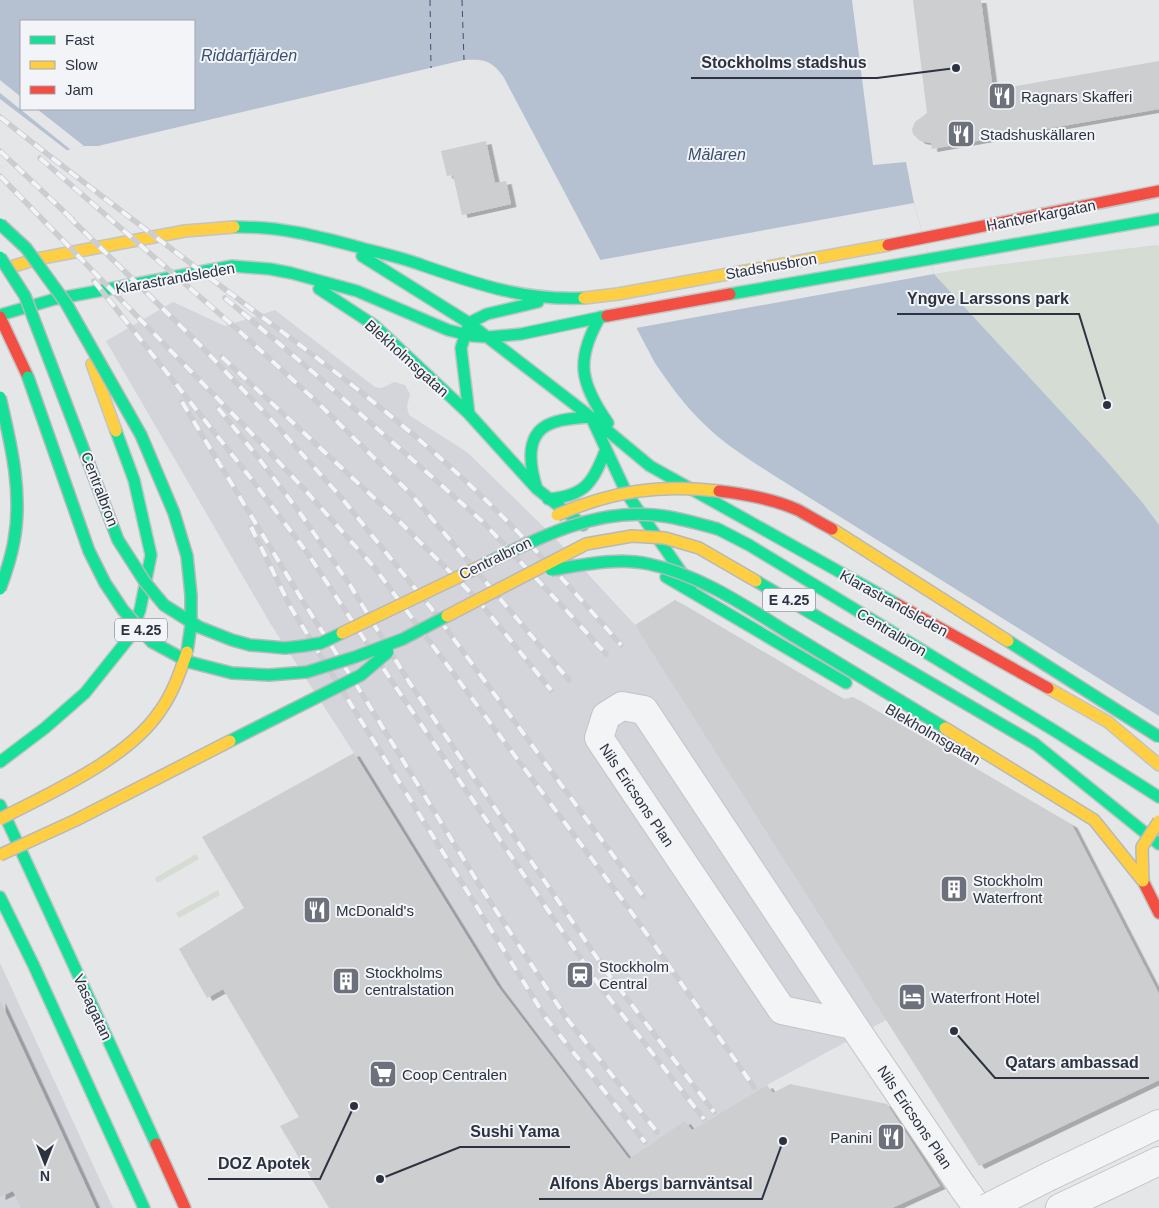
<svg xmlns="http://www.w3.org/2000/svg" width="1159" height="1208" font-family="Arial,sans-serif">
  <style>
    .built { fill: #d3d5db }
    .green { fill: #d4dcd4 }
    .water { fill: #b5c1d0; fill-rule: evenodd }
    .pier { fill: #e4e6e8 }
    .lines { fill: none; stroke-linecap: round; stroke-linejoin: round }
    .ferry { stroke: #3a4f70; stroke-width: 1; stroke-dasharray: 6 5; stroke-linecap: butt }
    .building { fill: #ccced0; filter: url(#shadow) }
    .street-casing { stroke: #c2c4c6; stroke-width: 30 }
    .fast-casing { stroke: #c2c4c6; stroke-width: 14 }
    .slow-casing { stroke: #c2c4c6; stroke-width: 14 }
    .jam-casing { stroke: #c2c4c6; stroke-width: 14 }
    .street { stroke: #f3f4f5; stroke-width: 28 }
    .fast { stroke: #16e098; stroke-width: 11 }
    .slow { stroke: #ffcf43; stroke-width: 11 }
    .jam { stroke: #f24e42; stroke-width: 11 }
    .rail-casing { stroke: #cccdd0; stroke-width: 5.5 }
    .rail { stroke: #f2f4f7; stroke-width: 4; stroke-dasharray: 11; stroke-linecap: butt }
    .street-bridge-casing { stroke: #c2c4c6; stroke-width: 30; stroke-linecap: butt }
    .fast-bridge-casing { stroke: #b6b9bc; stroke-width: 14; stroke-linecap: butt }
    .slow-bridge-casing { stroke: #b6b9bc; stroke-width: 14; stroke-linecap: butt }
    .jam-bridge-casing { stroke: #b6b9bc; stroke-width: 14; stroke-linecap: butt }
    .street-bridge { stroke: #f3f4f5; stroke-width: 28 }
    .fast-bridge { stroke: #16e098; stroke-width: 11 }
    .slow-bridge { stroke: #ffcf43; stroke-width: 11 }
    .jam-bridge { stroke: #f24e42; stroke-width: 11 }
    .labels { text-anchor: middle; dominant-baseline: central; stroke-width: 4; stroke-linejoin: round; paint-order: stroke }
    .shield { fill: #f2f4f7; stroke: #676c77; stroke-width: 1 }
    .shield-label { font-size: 14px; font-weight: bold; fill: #2c3240 }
    .poi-label { font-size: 15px; fill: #2c3240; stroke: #f2f4f7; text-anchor: start }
    .street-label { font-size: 15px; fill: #2c3240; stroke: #f2f4f7 }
    .water-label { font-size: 16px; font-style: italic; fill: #3a4f70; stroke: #f2f4f7 }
    .leader { fill: none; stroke: #2c3240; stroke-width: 2 }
    .callout-dot { fill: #2c3240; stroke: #f2f4f7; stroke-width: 2 }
    .callout-label { font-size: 16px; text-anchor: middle; font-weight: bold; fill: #2c3240; stroke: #f2f4f7; stroke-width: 4; stroke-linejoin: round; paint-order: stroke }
  </style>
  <defs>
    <filter id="shadow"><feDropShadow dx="5.5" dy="3" stdDeviation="0" flood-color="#0004"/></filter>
  </defs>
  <rect width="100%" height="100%" fill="#e4e6e8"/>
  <path class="built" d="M 173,302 L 225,326 L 275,310 L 375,387 L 382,388 L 394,382 L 405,385 L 410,394 L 407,407 L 409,415 L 467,452 L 554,537 L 635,625 L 897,1014 L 767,1085 L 692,1130 L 629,1159 L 497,985 L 354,753 L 270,623 L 106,341 Z
    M 0,963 L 113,1208 L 0,1208 Z"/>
  <path class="green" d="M 1156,245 L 1159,246 L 1159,525 L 1103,457 L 934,274 L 971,268 Z
    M 196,854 L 199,859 L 157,883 L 155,878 Z
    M 218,890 L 220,895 L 179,918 L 176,913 Z"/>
  <path class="water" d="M 0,0 L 852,0 L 873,165 L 906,162 L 914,203 L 934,274 L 1103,457 L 1142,502 L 1159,525 L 1159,716 L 770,473 C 747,458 723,443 704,424 C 685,406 670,385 655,363 L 503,76 C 491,60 483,59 464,60 L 98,146 L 84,146 L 0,167 ZM 21,21 L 194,21 L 194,109 L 21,109 Z"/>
  <path class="pier" d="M 0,80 L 21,97 L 21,109 L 37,109 L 84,146 L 71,150 L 0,93 Z
    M 0,99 L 4,102 L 68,151 L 0,167 Z
    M 914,203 L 934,274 L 636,328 L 600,260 Z"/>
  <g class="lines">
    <path class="ferry" d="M 430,0 L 431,68
      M 462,0 L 464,60"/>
  </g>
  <path class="building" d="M 913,0 L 981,0 L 993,90 L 1159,61 L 1159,109 L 932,149 L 931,143 L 920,141 L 913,134 L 912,129 L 915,122 L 927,113 Z
    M 486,141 L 495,183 L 506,181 L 511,204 L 462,215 L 453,175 L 447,176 L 441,151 Z
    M 675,600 L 838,696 L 845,699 L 853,697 L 1072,825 L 1159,994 L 1159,1080 L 979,1166 L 635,625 Z
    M 354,753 L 497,985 L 629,1159 L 685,1121 L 692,1130 L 767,1085 L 773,1093 L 790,1084 L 887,1104 L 940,1186 L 892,1208 L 329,1208 L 280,1126 L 299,1117 L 223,989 L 207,998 L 179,949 L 244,908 L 202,837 Z
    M 0,1000 L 58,1125 L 96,1208 L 21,1208 L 13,1191 L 0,1197 Z"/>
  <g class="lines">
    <g class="street-casing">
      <path id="street" d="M 1050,1176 L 1159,1124
        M 962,1186 L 978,1208
        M 1060,1208 L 1159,1161"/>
    </g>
    <g class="fast-casing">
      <path id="fast" d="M 234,227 C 278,226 317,236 358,247 C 376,252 395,256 413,262 C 471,282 521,301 584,298
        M 362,256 L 469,323 L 591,417 L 650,466 L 897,604
        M 319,289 L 374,325 L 469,414
        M 730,294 L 1159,219
        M 538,302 L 487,314 L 469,323 L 461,348 L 469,414 L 537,489 L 583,525
        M 0,315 L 55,299 L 232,266 L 270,269 L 291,273 L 357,291 L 448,330 L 472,336 L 488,337 L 521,334 L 607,316
        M 600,317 C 575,360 580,383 608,423
        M 537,489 C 529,464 524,431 555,422 C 567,418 579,418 591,417 L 627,494 L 691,586
        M 548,499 C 586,496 593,482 606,449
        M 718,529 L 749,545 L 1055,731 L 1159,797
        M 666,577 L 846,683
        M 1035,744 L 1159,844
        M 0,762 L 45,728 L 85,693 L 129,638 L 140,610 L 151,555 L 134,480 L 116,431
        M 0,805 L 156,1144
        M 0,897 L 34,966 L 144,1208"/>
    </g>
    <g class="slow-casing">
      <path id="slow" d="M 14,266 L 37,259 L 185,231 L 234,227
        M 584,298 L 618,294 L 888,245
        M 92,364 L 116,431
        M 1048,688 L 1108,722 L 1159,765"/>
    </g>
    <g class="jam-casing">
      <path id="jam" d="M 888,245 L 1159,191
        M 607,316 L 730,294
        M 0,317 L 28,377
        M 897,604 L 1048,688
        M 1143,881 L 1159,913
        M 156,1144 L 185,1208"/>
    </g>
    <use href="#street" class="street"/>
    <use href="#fast" class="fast"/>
    <use href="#slow" class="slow"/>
    <use href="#jam" class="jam"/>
    <g class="rail-casing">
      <path id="rail" d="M 0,117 C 79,180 161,241 242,302 C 315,356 389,411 457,473 C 515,526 569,585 621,645
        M 0,151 L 73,220
        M 40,158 L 237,329 L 316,401 L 411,494 L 569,680
        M 0,176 L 261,443 L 306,491 L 374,567 L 627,906 L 754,1087
        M 68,216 L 200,345 L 267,415 L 340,496 L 431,608 L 643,896
        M 94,281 L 253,481 L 308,554 L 397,689 L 599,985 L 704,1119
        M 225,298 L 314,373 L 482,521 L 566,610 L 606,654
        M 222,357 L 399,521 L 477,599 L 551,690
        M 182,402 L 304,603 L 364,697 L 480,886 L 565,1016 L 657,1132
        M 218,408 L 257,456 L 300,513 L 350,585 L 409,682 L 606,971 L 714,1112
        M 251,527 L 291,608 L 546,1018 L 645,1142"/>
    </g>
    <use href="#rail" class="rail"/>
    <g class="street-bridge-casing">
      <path id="street-bridge" d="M 853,1025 L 782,1010 L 599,738 L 606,716 L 622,706 L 644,710 L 853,1025 L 962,1186
        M 987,1208 L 1050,1176"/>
    </g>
    <g class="fast-bridge-casing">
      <path id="fast-bridge" d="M 0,224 L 26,248 L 66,303 L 141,435 L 174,513 L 187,556 L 191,595 L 191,625 L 187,652
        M 0,257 L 25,296 L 118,540 L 145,582 L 164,605 L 199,627 L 232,640 L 250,645 L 285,648 L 303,646 L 321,643 L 342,633
        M 28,377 L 89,551 L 105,583 L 123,610 L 152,642 L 189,662 L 232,673 L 269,675 L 307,672 L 355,657 L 403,639 L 447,616
        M 0,397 C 11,444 23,493 14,541 C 11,558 6,573 0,589
        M 483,565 C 536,539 593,509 654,515 C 676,517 697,523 718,529
        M 551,570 C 583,565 617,557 649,564 C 701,575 748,608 792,635 C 843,666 894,697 945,728
        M 756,581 L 1035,744
        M 1008,641 L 1159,737
        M 230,741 L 361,675 L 388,652"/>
    </g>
    <g class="slow-bridge-casing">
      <path id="slow-bridge" d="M 557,515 C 612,491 660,484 719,491
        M 832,529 L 1008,641
        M 447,616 L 586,544 L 632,536 L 665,538 L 699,548 L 756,581
        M 342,633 L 483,565
        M 945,728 L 1094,820 L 1143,881
        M 0,819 C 50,793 128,759 160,711 C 173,693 180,672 187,652
        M 0,855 L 76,820 L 230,741
        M 1143,881 L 1142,847 L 1159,821"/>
    </g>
    <g class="jam-bridge-casing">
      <path id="jam-bridge" d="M 719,491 C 746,494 773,499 798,510 C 809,516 820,523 832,529"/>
    </g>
    <use href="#street-bridge" class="street-bridge"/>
    <use href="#fast-bridge" class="fast-bridge"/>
    <use href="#slow-bridge" class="slow-bridge"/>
    <use href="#jam-bridge" class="jam-bridge"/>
  </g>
  <defs>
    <g id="restaurant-square" transform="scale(1.4375)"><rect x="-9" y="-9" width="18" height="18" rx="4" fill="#6c717b" stroke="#f2f4f7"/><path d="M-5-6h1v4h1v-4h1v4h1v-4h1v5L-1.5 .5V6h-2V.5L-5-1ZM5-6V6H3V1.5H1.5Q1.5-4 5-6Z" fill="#fff"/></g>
    <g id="building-square" transform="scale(1.4375)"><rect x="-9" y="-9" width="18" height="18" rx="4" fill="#6c717b" stroke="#f2f4f7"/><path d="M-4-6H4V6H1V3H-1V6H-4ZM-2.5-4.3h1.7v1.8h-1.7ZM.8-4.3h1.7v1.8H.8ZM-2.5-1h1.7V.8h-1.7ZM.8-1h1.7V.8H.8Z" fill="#fff"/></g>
    <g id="station-square" transform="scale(1.4375)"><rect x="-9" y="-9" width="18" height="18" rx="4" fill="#6c717b" stroke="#f2f4f7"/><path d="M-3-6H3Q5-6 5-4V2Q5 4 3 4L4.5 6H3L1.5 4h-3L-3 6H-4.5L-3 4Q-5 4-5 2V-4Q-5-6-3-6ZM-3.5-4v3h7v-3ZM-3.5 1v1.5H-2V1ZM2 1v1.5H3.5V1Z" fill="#fff"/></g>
    <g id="hotel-square" transform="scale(1.4375)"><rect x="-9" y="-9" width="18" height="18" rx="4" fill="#6c717b" stroke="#f2f4f7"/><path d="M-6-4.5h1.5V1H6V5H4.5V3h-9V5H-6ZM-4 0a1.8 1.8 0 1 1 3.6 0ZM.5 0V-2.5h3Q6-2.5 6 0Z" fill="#fff"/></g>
    <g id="supermarket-square" transform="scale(1.4375)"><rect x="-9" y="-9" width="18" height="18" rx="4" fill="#6c717b" stroke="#f2f4f7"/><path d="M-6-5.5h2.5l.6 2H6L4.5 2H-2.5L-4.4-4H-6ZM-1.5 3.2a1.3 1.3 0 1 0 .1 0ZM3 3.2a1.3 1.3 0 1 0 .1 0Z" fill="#fff"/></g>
  </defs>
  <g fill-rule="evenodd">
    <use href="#restaurant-square" x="1002" y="96"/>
    <use href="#restaurant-square" x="961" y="134"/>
    <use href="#building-square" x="954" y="889"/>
    <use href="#restaurant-square" x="317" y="910"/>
    <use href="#station-square" x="580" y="975"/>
    <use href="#building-square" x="346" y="981"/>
    <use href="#hotel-square" x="912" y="997"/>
    <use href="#supermarket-square" x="383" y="1074"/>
    <use href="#restaurant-square" x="891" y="1137"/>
  </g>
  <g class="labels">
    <g class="shield">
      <rect x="763" y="588.5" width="52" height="23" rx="4"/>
      <rect x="115" y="618.5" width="52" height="23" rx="4"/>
    </g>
    <g class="shield-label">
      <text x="789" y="600">E 4.25</text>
      <text x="141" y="630">E 4.25</text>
    </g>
    <g class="poi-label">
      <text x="1021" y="96">Ragnars Skafferi</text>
      <text x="980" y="134">Stadshuskällaren</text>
      <text x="973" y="880">Stockholm<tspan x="973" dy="17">Waterfront</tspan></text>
      <text x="336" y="910">McDonald's</text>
      <text x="599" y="966">Stockholm<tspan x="599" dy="17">Central</tspan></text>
      <text x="365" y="972">Stockholms<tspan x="365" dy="17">centralstation</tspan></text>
      <text x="931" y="997">Waterfront Hotel</text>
      <text x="402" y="1074">Coop Centralen</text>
      <text x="872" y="1137" text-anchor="end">Panini</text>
    </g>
    <g class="street-label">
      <text transform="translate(1041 215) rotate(-11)">Hantverkargatan</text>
      <text transform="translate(771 266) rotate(-10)">Stadshusbron</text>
      <text transform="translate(175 278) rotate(-10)">Klarastrandsleden</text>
      <text transform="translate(407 358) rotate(42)">Blekholmsgatan</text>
      <text transform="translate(100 489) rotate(69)">Centralbron</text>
      <text transform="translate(495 558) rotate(-26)">Centralbron</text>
      <text transform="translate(894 603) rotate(29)">Klarastrandsleden</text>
      <text transform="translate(892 632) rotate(31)">Centralbron</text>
      <text transform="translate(933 734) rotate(30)">Blekholmsgatan</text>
      <text transform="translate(637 795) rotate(56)">Nils Ericsons Plan</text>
      <text transform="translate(93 1007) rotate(65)">Vasagatan</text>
      <text transform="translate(915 1117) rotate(56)">Nils Ericsons Plan</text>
    </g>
    <g class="water-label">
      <text x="249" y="55">Riddarfjärden</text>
      <text x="717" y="154">Mälaren</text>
    </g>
  </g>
  <path class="leader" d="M956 68L877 78H691M1107 405L1079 314H897M954 1031L995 1078H1149M380 1179L460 1147H570M354 1106L320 1179H208M783 1141L762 1199H539"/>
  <g class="callout-dot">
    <circle cx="956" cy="68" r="5"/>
    <circle cx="1107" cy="405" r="5"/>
    <circle cx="954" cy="1031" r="5"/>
    <circle cx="380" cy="1179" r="5"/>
    <circle cx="354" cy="1106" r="5"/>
    <circle cx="783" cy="1141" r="5"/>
  </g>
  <g class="callout-label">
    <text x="784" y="68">Stockholms stadshus</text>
    <text x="988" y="304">Yngve Larssons park</text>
    <text x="1072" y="1068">Qatars ambassad</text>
    <text x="515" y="1137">Sushi Yama</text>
    <text x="264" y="1169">DOZ Apotek</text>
    <text x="651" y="1189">Alfons Åbergs barnväntsal</text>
  </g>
  <rect x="20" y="20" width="175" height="90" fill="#f2f4f7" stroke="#a3a6ae"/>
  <rect x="30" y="36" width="25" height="8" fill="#16e098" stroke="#a3a6ae"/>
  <text x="65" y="45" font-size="15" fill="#2c3240">Fast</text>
  <rect x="30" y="61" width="25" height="8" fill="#ffcf43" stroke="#a3a6ae"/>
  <text x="65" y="70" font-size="15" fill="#2c3240">Slow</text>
  <rect x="30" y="86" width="25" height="8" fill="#f24e42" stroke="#a3a6ae"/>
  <text x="65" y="95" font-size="15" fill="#2c3240">Jam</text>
  <g transform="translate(45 1163) rotate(180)" stroke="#f2f4f7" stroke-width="4" paint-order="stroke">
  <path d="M0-4L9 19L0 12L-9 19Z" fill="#2c3240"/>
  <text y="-8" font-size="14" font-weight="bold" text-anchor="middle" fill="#2c3240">N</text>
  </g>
</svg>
